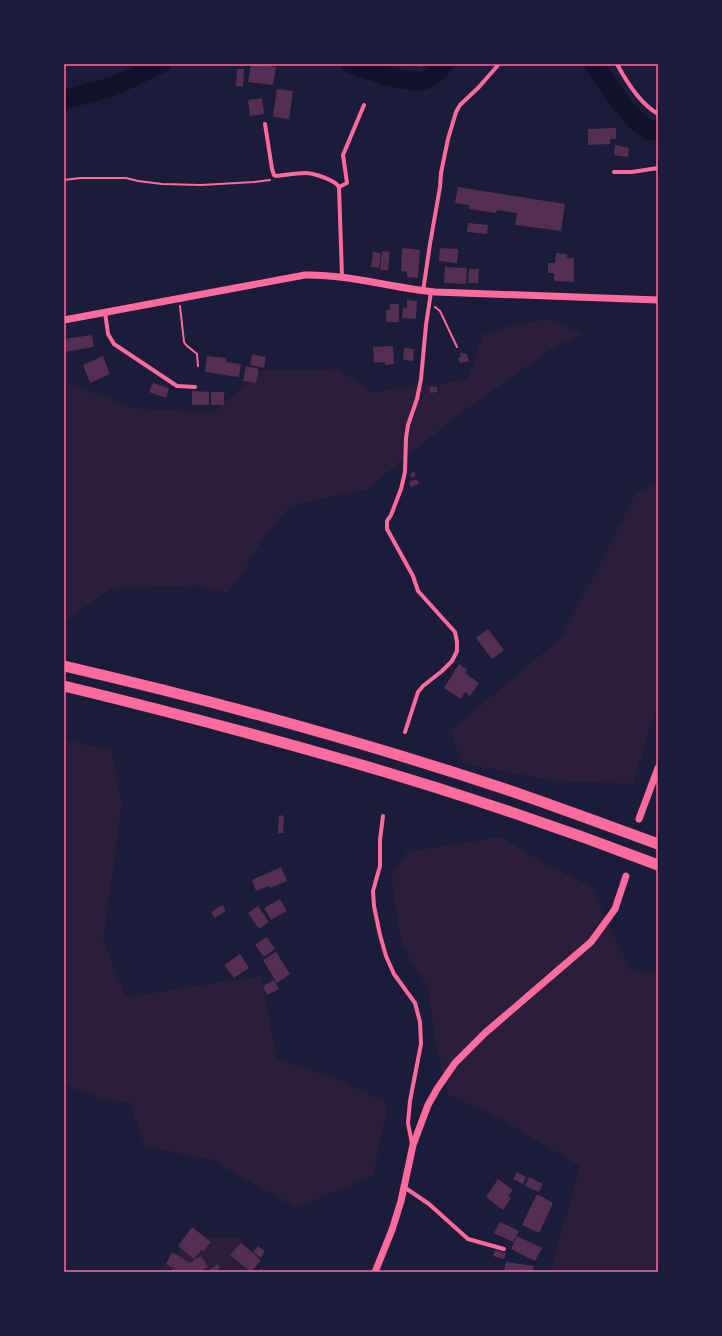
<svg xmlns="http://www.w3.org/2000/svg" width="722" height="1336" font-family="'Public Sans',sans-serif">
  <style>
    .green { fill: #2a1e3b }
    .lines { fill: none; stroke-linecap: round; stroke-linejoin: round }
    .river { stroke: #12122b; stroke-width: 19 }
    .building { fill: #542f53 }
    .path { stroke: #ff6b9d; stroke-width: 2 }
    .service { stroke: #ff6b9d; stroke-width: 3 }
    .minor { stroke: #ff6b9d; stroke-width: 4 }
    .tertiary { stroke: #ff6b9d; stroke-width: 7 }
    .motorway { stroke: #ff6b9d; stroke-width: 11 }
    .neatline { fill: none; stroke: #ff6b9d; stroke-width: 1.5 }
  </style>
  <rect width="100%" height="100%" fill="#1b1b3a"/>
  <path class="green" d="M 547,319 L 583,333 L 550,350 L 457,416 L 367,489 L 290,506 L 263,538 L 245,569 L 228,593 L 196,585 L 110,589 L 64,622 L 64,381 L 133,408 L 212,413 L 263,370 L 337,369 L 373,392 L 468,380 L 483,335 L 507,327 Z
    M 658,483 L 658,703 L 633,784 L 554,781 L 462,763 L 450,731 L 562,637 L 636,493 Z
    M 64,740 L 111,750 L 122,805 L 103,940 L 126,997 L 261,976 L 277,1059 L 341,1080 L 388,1103 L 373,1176 L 296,1208 L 212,1160 L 145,1146 L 130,1103 L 106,1100 L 64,1085 Z
    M 501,837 L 535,858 L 591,887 L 631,970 L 658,974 L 658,1272 L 550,1272 L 580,1166 L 486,1111 L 448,1095 L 435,1039 L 428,988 L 402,946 L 391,878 L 407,852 Z
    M 192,1238 L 238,1238 L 255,1254 L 253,1272 L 156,1272 Z"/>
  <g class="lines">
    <path class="river" d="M 351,64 C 366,69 415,87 428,79 C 433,76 439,69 444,64
      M 594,64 C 609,86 627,116 649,131 L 658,129
      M 64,100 L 114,86 L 161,64"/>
  </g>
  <path class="building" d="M 251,64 L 276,67 L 273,85 L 248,82 Z
    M 409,64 L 423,64 L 422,67 Z
    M 237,69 L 244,69 L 243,86 L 236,86 Z
    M 277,89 L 293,91 L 289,119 L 273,117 Z
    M 262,98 L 264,114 L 250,116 L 248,100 Z
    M 616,128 L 616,139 L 610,139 L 610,144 L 588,145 L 588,129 Z
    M 615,145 L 629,148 L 628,157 L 614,155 Z
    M 458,187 L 565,204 L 561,231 L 515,225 L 517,213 L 497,210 L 496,213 L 469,209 L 469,205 L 455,203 Z
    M 468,223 L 488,225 L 487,234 L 467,232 Z
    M 402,248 L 420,250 L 418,278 L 407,277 L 407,272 L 401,271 Z
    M 440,248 L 458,249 L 457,263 L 439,261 Z
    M 382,251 L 390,252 L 388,270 L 380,270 Z
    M 373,252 L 381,253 L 379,268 L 371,267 Z
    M 556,253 L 567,254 L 567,258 L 574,258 L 574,282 L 554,281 L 554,273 L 548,273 L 548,263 L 555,263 Z
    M 445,267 L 467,268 L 466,284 L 444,283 Z
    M 469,269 L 479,269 L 478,283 L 468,283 Z
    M 407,300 L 417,301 L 416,319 L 402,318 L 403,307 L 407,308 Z
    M 390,304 L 399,304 L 399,322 L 386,322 L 386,310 L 390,310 Z
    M 92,335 L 94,347 L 64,352 L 64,339 Z
    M 393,346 L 394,364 L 385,365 L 385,362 L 374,363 L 373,347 Z
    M 404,348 L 414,349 L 413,361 L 403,360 Z
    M 462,352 L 463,354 L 466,353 L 469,361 L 460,363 L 458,358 L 461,357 L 460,353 Z
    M 252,354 L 266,357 L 264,368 L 250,365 Z
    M 103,356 L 110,374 L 90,383 L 83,365 Z
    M 207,356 L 226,358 L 226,362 L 241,364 L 239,377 L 205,372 Z
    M 246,366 L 259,369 L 256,383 L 243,381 Z
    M 153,383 L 169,388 L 166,398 L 149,392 Z
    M 430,387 L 437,387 L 437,392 L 430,393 Z
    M 192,391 L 209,392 L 209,405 L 192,405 Z
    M 211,392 L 224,392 L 224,405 L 211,405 Z
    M 412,472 L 416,473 L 414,478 L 410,476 Z
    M 417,479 L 419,484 L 410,487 L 409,482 Z
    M 488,629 L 504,650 L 492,659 L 476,638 Z
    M 459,664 L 467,670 L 465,673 L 479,683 L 470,696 L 465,692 L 461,699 L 444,688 Z
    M 279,815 L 284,816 L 283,833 L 278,833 Z
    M 281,867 L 287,881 L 270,888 L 269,886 L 256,891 L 252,880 Z
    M 280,899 L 287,911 L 271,920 L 264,908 Z
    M 222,905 L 226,911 L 215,918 L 211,912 Z
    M 258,906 L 269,922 L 259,929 L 248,913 Z
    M 267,937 L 275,949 L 264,957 L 255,945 Z
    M 276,952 L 290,974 L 277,983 L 263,960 Z
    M 240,954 L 249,968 L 234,978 L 224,965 Z
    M 274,980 L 279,989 L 267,995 L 263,986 Z
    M 517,1172 L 526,1177 L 523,1184 L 513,1179 Z
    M 529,1177 L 543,1184 L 539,1192 L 525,1186 Z
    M 498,1179 L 513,1190 L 508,1196 L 511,1198 L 503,1210 L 486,1197 Z
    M 537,1194 L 553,1203 L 539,1233 L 522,1225 Z
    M 500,1222 L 519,1231 L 513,1242 L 494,1233 Z
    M 192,1227 L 211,1242 L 204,1251 L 201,1250 L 194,1259 L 178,1246 Z
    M 517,1236 L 542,1248 L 535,1261 L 511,1249 Z
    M 241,1243 L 261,1260 L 251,1272 L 230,1255 Z
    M 258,1246 L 265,1251 L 261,1258 L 253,1252 Z
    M 495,1250 L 506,1253 L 504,1259 L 493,1256 Z
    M 172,1252 L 190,1263 L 201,1256 L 208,1267 L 199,1272 L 181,1272 L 166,1264 Z
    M 506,1262 L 534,1266 L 533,1272 L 504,1272 Z
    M 217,1264 L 220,1267 L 215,1272 L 212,1272 L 210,1270 Z
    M 261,1269 L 270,1272 L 259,1272 Z"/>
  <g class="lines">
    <path class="path" d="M 64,180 L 80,178 L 126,178 L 138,181 L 162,184 L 201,185 L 254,182 L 270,180
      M 180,306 L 184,342 L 186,345 L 197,354 L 198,366
      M 435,307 L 440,311 L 457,347"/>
    <path class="service" d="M 173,1272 L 174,1271"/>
    <path class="minor" d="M 617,64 C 626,81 641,104 658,114
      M 265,124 L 272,169 L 274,175 L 276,176 C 286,175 296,173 305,173 C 314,173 335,180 339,187 L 342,277
      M 614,172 L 632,172 L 658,168
      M 339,187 L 347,183 L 343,155 L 364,105
      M 423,291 L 430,244 L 440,187 L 441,173 L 448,139 L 456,112 L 460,105 L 479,87 L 499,64
      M 105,312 L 108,334 L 114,344 L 177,386 L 195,387
      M 405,732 L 418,692 L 423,686 L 442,671 L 452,661 L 457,651 L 457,642 L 455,632 L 418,591 L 413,576 L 387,529 L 387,521 L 391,515 L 401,489 L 405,472 L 406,438 L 408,425 L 417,399 L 421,379 L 426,325 L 431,292
      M 383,816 L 380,840 L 380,866 L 373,891 L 374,906 L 380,935 L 386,956 L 394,974 L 415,1003 L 420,1022 L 421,1044 L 410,1101 L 408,1123 L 412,1144
      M 404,1187 L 429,1204 L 468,1239 L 504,1249"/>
    <path class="tertiary" d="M 64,320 L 305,275 C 348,274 392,288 435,292 L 658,300
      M 639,819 L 658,768
      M 375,1272 L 392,1230 L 401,1201 L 413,1145 L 428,1105 L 437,1089 L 455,1063 L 485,1033 L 591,942 L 615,909 L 626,876"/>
    <path class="motorway" d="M 64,666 C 215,701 364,742 511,791 C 560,808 609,826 658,844
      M 64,686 C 159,709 254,734 348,761 C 452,791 556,826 658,865"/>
  </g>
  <rect width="722" height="1336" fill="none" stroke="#1b1b3a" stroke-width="130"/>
  <rect x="65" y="65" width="592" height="1206" class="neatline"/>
</svg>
